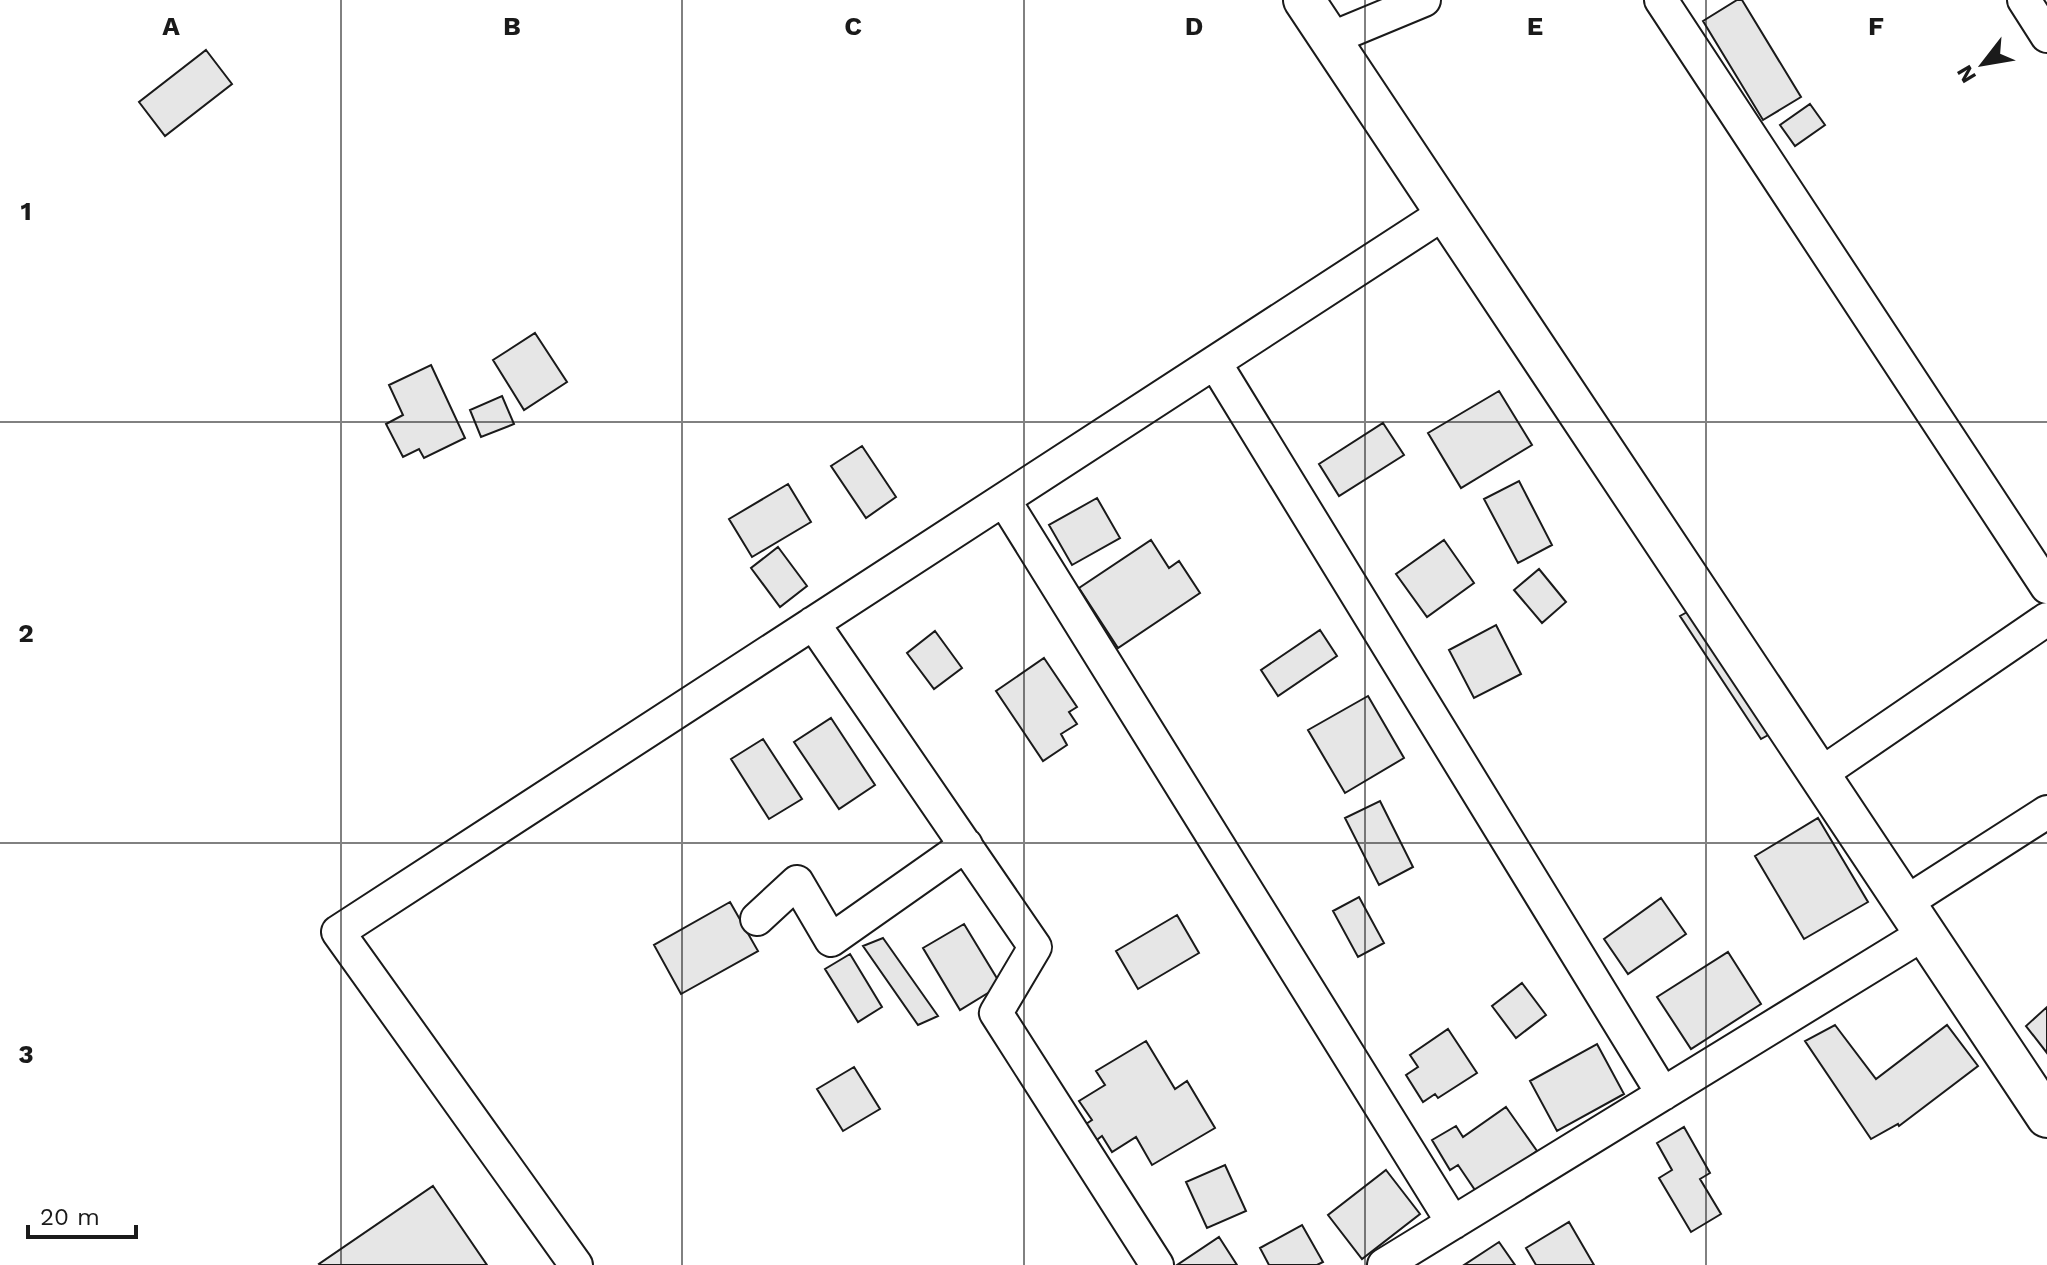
<svg xmlns="http://www.w3.org/2000/svg" width="2047" height="1265" font-family="'Work Sans',sans-serif">
  <style>
    .building { fill: #e6e6e6; stroke: #1a1a1a; stroke-width: 2 }
    .lines { fill: none; stroke-linecap: round; stroke-linejoin: round }
    .minor-casing { stroke: #1a1a1a; stroke-width: 36 }
    .tertiary-casing { stroke: #1a1a1a; stroke-width: 44 }
    .minor { stroke: #fff; stroke-width: 32 }
    .tertiary { stroke: #fff; stroke-width: 40 }
    .grid { fill: none; stroke: #1a1a1a; stroke-width: 2; stroke-opacity: 0.55 }
    .grid-label { font-size: 26px; text-anchor: middle; font-weight: bold; fill: #1a1a1a; stroke: #fff; stroke-width: 6; stroke-linejoin: round; paint-order: stroke }
  </style>
  <rect width="100%" height="100%" fill="#fff"/>
  <path class="building" d="M 1737,0 L 1742,0 L 1801,97 L 1763,120 L 1703,21 Z
    M 206,50 L 232,84 L 165,136 L 139,102 Z
    M 1810,104 L 1825,125 L 1795,146 L 1780,125 Z
    M 535,333 L 567,382 L 524,410 L 493,360 Z
    M 431,365 L 465,438 L 424,458 L 419,449 L 403,457 L 386,424 L 403,415 L 389,385 Z
    M 1499,391 L 1532,445 L 1461,488 L 1428,433 Z
    M 502,396 L 514,424 L 481,437 L 470,410 Z
    M 1383,423 L 1404,455 L 1339,496 L 1319,464 Z
    M 862,446 L 896,497 L 866,518 L 831,466 Z
    M 1519,481 L 1552,545 L 1518,563 L 1484,499 Z
    M 788,484 L 811,522 L 752,557 L 729,519 Z
    M 1097,498 L 1120,538 L 1072,565 L 1049,525 Z
    M 1151,540 L 1169,568 L 1179,561 L 1200,593 L 1118,648 L 1079,588 Z
    M 1444,540 L 1474,583 L 1427,617 L 1396,574 Z
    M 778,547 L 807,586 L 780,607 L 751,568 Z
    M 1539,569 L 1566,602 L 1542,623 L 1514,590 Z
    M 1698,606 L 1779,729 L 1761,739 L 1680,616 Z
    M 1496,625 L 1521,674 L 1474,698 L 1449,650 Z
    M 1320,630 L 1337,656 L 1278,696 L 1261,670 Z
    M 935,631 L 962,668 L 934,689 L 907,653 Z
    M 1044,658 L 1077,707 L 1069,712 L 1077,724 L 1061,734 L 1067,745 L 1043,761 L 996,691 Z
    M 1368,696 L 1404,758 L 1345,793 L 1308,730 Z
    M 831,718 L 875,785 L 839,809 L 794,742 Z
    M 763,739 L 802,799 L 769,819 L 731,759 Z
    M 1380,801 L 1413,867 L 1379,885 L 1345,818 Z
    M 1818,818 L 1868,902 L 1804,939 L 1755,856 Z
    M 1359,897 L 1384,943 L 1358,957 L 1333,911 Z
    M 1661,898 L 1686,934 L 1628,974 L 1604,939 Z
    M 730,902 L 758,951 L 681,994 L 654,945 Z
    M 1177,915 L 1199,953 L 1138,989 L 1116,951 Z
    M 964,924 L 1001,985 L 960,1010 L 923,948 Z
    M 883,938 L 938,1016 L 918,1025 L 863,946 Z
    M 1728,952 L 1761,1004 L 1691,1049 L 1657,997 Z
    M 850,954 L 882,1007 L 858,1022 L 825,969 Z
    M 1522,983 L 1546,1015 L 1516,1038 L 1492,1006 Z
    M 2047,1007 L 2047,1053 L 2026,1026 Z
    M 1835,1025 L 1876,1079 L 1947,1025 L 1978,1066 L 1899,1126 L 1898,1124 L 1871,1139 L 1805,1041 Z
    M 1448,1029 L 1477,1073 L 1438,1098 L 1435,1094 L 1423,1102 L 1406,1075 L 1418,1067 L 1410,1055 Z
    M 1146,1041 L 1175,1089 L 1187,1081 L 1215,1128 L 1152,1165 L 1136,1137 L 1112,1152 L 1102,1136 L 1094,1142 L 1083,1126 L 1092,1120 L 1079,1101 L 1105,1085 L 1096,1071 Z
    M 1597,1044 L 1624,1094 L 1557,1131 L 1530,1081 Z
    M 854,1067 L 880,1109 L 843,1131 L 817,1089 Z
    M 1506,1107 L 1537,1151 L 1477,1193 L 1458,1165 L 1450,1170 L 1432,1140 L 1456,1126 L 1463,1137 Z
    M 1684,1127 L 1710,1173 L 1700,1179 L 1721,1214 L 1691,1232 L 1659,1178 L 1672,1170 L 1657,1143 Z
    M 1225,1165 L 1246,1211 L 1207,1228 L 1186,1182 Z
    M 1386,1170 L 1420,1214 L 1362,1259 L 1328,1215 Z
    M 433,1186 L 487,1265 L 320,1265 L 319,1264 Z
    M 1569,1222 L 1594,1265 L 1536,1265 L 1526,1248 Z
    M 1302,1225 L 1323,1262 L 1317,1265 L 1269,1265 L 1260,1248 Z
    M 1219,1237 L 1237,1265 L 1177,1265 Z
    M 1499,1242 L 1515,1265 L 1464,1265 Z"/>
  <g class="lines">
    <g class="minor-casing">
      <path id="minor" d="M 1661,0 L 2047,587
        M 2024,0 L 2047,36
        M 1330,39 L 1424,0
        M 1215,363 L 1663,1094
        M 1004,500 L 1453,1223
        M 813,623 L 1035,947 L 996,1013 L 1157,1265
        M 1819,775 L 2047,619
        M 1905,903 L 2047,812
        M 757,919 L 797,882 L 831,940 L 966,845
        M 576,1265 L 338,932 L 1446,212
        M 1384,1265 L 1925,933"/>
    </g>
    <g class="tertiary-casing">
      <path id="tertiary" d="M 1304,0 L 2047,1117"/>
    </g>
    <use href="#minor" class="minor"/>
    <use href="#tertiary" class="tertiary"/>
  </g>
  <path class="grid" d="M 341,0 L 341,1265M 682,0 L 682,1265M 1024,0 L 1024,1265M 1365,0 L 1365,1265M 1706,0 L 1706,1265M 0,422 L 2047,422M 0,843 L 2047,843"/>
  <g class="grid-label">
    <text x="171" y="35">A</text>
    <text x="512" y="35">B</text>
    <text x="853" y="35">C</text>
    <text x="1194" y="35">D</text>
    <text x="1535" y="35">E</text>
    <text x="1876" y="35">F</text>
    <text x="26" y="220">1</text>
    <text x="26" y="642">2</text>
    <text x="26" y="1063">3</text>
  </g>
  <g transform="translate(1983 64) rotate(239)" stroke="#ffffff" stroke-width="6" paint-order="stroke">
  <path d="M0-6L14 30L0 20L-14 30Z" fill="#1a1a1a"/>
  <text y="-12" font-size="22" font-weight="bold" text-anchor="middle" fill="#1a1a1a">N</text>
  </g>
  <path d="M28 1225v12h108v-12" fill="none" stroke="#1a1a1a" stroke-width="4"/>
  <text x="40" y="1225" font-size="24" fill="#1a1a1a" stroke="#ffffff" stroke-width="6" paint-order="stroke">20 m</text>
</svg>
